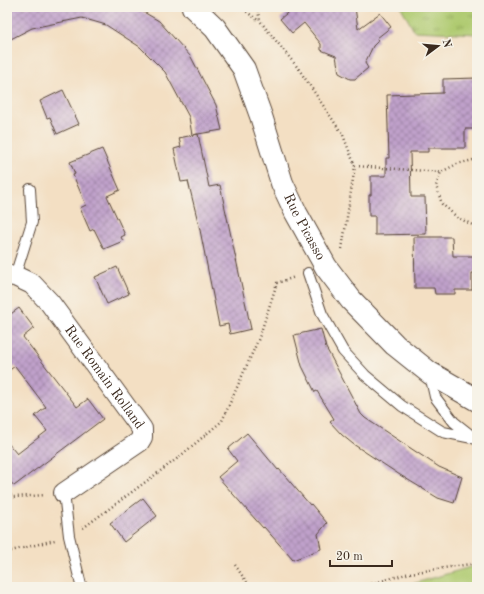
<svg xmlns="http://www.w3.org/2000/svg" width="484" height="594" font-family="'Old Standard TT',serif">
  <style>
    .grass { fill: #afca6f; stroke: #757a46 }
    .park { fill: url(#park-tufts); stroke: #757a46 }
    .building { fill: url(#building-cross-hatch) }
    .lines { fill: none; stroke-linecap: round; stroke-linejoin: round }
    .lane-casing { stroke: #574537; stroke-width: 12 }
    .street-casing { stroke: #574537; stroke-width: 22 }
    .secondary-casing { stroke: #574537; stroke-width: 24 }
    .path { stroke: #574537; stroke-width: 2.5; stroke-dasharray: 1 3; stroke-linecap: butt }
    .lane { stroke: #fff; stroke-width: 10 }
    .street { stroke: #fff; stroke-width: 20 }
    .secondary { stroke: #fff; stroke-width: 22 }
    .labels { text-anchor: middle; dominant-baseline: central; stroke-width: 4; stroke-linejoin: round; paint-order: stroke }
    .street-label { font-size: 14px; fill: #3b2a1e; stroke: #f7f3e8 }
  </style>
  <defs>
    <pattern id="park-tufts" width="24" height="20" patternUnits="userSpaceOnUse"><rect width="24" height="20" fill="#afca6f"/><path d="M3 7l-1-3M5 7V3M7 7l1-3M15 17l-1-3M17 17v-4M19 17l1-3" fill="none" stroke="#90a45b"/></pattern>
    <pattern id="building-cross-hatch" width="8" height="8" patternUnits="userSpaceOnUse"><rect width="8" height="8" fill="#c0a1cb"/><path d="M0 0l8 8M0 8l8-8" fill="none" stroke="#9d83a4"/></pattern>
  </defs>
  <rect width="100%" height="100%" fill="#f7f3e8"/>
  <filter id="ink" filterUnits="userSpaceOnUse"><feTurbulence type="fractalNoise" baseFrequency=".025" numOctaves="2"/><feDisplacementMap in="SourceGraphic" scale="8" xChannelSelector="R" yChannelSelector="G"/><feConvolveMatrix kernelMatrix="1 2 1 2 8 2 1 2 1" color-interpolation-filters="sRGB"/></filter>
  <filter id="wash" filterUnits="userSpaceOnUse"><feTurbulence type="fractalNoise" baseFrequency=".012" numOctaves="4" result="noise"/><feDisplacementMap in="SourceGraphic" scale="16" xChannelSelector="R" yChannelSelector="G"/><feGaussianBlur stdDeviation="0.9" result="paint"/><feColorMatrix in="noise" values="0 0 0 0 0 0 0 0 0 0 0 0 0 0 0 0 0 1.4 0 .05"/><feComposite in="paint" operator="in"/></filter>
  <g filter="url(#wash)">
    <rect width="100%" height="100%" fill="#f3dfc3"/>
    <path class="grass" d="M 477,565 L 477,587 L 402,587 Z"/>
    <path class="park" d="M 401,7 L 477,7 L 477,34 L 414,31 Z"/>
    <g id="blocks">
      <path class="building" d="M 7,7 L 135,7 L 159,21 L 191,57 L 216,105 L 222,130 L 192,135 L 189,117 L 165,72 L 140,47 L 106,25 L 82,18 L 32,28 L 7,41 Z
        M 292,7 L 355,7 L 358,29 L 380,13 L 391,27 L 377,38 L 378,41 L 373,46 L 365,63 L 368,68 L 355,79 L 350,79 L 339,73 L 336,56 L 321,50 L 321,44 L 304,23 L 292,33 L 280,19 L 293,8 Z
        M 477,78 L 477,129 L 465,129 L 465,148 L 428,148 L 428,152 L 410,152 L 411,197 L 425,197 L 426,234 L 375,235 L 375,216 L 369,216 L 369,195 L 371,195 L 371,176 L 386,176 L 386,158 L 389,158 L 387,95 L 443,93 L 443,79 Z
        M 63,90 L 79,124 L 57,134 L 50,117 L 47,118 L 40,101 Z
        M 198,134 L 209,187 L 220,185 L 251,329 L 230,334 L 228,324 L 219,326 L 200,230 L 188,181 L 181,182 L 174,149 L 181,147 L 179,138 Z
        M 102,149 L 120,190 L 107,196 L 125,235 L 121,237 L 123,241 L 104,249 L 94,229 L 90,231 L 80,208 L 86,205 L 73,175 L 75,174 L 70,162 Z
        M 414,237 L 452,237 L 453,256 L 477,256 L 477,273 L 472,273 L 472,290 L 455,290 L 455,294 L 435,294 L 434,288 L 415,288 Z
        M 117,267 L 129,294 L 107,304 L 95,277 Z
        M 19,308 L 34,328 L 23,337 L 77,407 L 88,399 L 103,419 L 14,486 L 7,477 L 7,442 L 17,454 L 47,431 L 35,416 L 46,407 L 15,366 L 7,372 L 7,315 L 8,316 Z
        M 321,329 L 326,348 L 330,355 L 361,414 L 365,418 L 439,467 L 462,477 L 454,503 L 438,498 L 400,475 L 353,444 L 342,435 L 330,422 L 334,419 L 317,391 L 315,392 L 302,366 L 294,335 Z
        M 247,433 L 278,470 L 279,469 L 310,505 L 311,504 L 327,523 L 318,534 L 321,549 L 293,560 L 264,527 L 263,528 L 218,477 L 237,461 L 228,449 Z
        M 143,498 L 157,516 L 124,542 L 110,523 Z"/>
    </g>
  </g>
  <g filter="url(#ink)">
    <use href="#blocks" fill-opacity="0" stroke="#574537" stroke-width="1"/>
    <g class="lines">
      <g class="lane-casing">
        <path id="lane" d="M 308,273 L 322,314 L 343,351 L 365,375 L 402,406 L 443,432 L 477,439
          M 15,276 L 32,222 L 30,189
          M 430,375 L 435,397 L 454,422 L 473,437
          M 64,493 L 69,536 L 81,585"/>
      </g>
      <g class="street-casing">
        <g id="street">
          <path id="s1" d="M 7,275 L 15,276 L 32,284 L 50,303 L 142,429 L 142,437 L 139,442 L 64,493"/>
        </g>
      </g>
      <g class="secondary-casing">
        <g id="secondary">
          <path id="s2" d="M 193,7 L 215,28 L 244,69 L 261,116 L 282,183 L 296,213 L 326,267 L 351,300 L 395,345 L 430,373 L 477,400"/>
        </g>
      </g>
      <path class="path" d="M 240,7 L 259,21
        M 260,7 L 258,11 L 260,21 L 298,68 L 343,135 L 355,166
        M 477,159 L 457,164 L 441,172 L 436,186 L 442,204 L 458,218 L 477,227
        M 342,249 L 355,166 L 441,172
        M 7,493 L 13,497 L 45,495
        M 83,528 L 178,458 L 222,421 L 259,338 L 277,283 L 295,277
        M 7,552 L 55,540
        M 235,565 L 250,587
        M 360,587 L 410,573 L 477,563"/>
      <use href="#lane" class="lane"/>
      <use href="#street" class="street"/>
      <use href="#secondary" class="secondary"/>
    </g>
  </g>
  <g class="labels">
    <g class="street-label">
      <text stroke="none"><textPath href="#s2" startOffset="250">Rue Picasso</textPath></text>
      <text stroke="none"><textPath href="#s1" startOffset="145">Rue Romain Rolland</textPath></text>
    </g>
  </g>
  <rect width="484" height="594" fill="none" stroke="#f7f3e8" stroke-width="24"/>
  <g transform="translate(438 46) rotate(74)" stroke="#f7f3e8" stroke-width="3" paint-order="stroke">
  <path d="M0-3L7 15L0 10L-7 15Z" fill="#3b2a1e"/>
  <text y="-6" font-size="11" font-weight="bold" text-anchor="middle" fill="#3b2a1e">N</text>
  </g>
  <path d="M330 560v6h62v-6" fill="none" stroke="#3b2a1e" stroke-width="2"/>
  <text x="336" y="560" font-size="12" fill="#3b2a1e" stroke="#f7f3e8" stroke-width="3" paint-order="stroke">20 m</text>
</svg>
